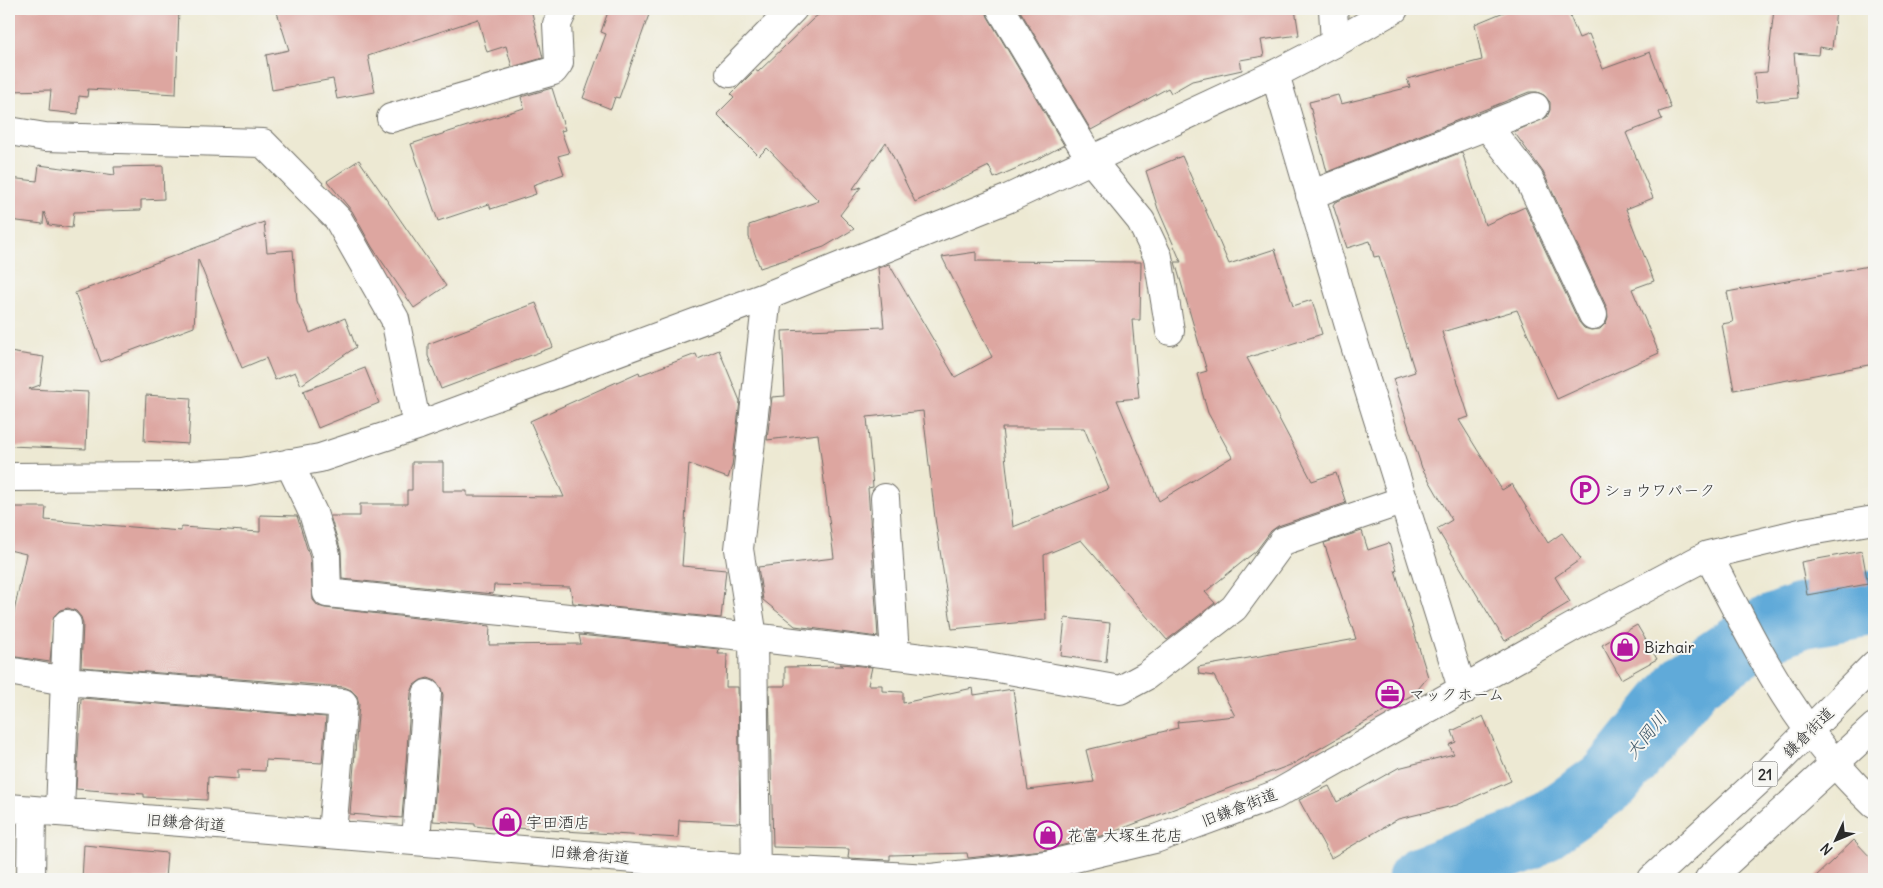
<svg xmlns="http://www.w3.org/2000/svg" width="1883" height="888" font-family="Delius,'Klee One',sans-serif">
  <style>
    .lines { fill: none; stroke-linecap: round; stroke-linejoin: round }
    .river { stroke: #61aad9; stroke-width: 65 }
    .building { fill: #dda6a0; fill-rule: evenodd }
    .minor-casing { stroke: #6f6e66; stroke-width: 30 }
    .major-casing { stroke: #6f6e66; stroke-width: 30 }
    .minor { stroke: #fff; stroke-width: 28 }
    .major { stroke: #fff; stroke-width: 28 }
    .labels { text-anchor: middle; dominant-baseline: central; stroke-width: 4; stroke-linejoin: round; paint-order: stroke }
    .shield { fill: #f6f6f2; stroke: #686867; stroke-width: 1 }
    .shield-label { font-size: 15px; font-weight: bold; fill: #2b2b2b }
    .poi-label { font-size: 16px; fill: #2b2b2b; stroke: #f6f6f2; text-anchor: start }
    .street-label { font-size: 16px; fill: #2b2b2b; stroke: #f6f6f2 }
    .water-label { font-size: 18px; font-style: italic; fill: #3e5768; stroke: #f6f6f2 }
  </style>
  <rect width="100%" height="100%" fill="#f6f6f2"/>
  <filter id="ink" filterUnits="userSpaceOnUse"><feTurbulence type="fractalNoise" baseFrequency=".02" numOctaves="2"/><feDisplacementMap in="SourceGraphic" scale="10" xChannelSelector="R" yChannelSelector="G"/><feConvolveMatrix kernelMatrix="1 2 1 2 8 2 1 2 1" color-interpolation-filters="sRGB"/></filter>
  <filter id="wash" filterUnits="userSpaceOnUse"><feTurbulence type="fractalNoise" baseFrequency=".0096" numOctaves="4" result="noise"/><feDisplacementMap in="SourceGraphic" scale="20" xChannelSelector="R" yChannelSelector="G"/><feGaussianBlur stdDeviation="1.12" result="paint"/><feColorMatrix in="noise" values="0 0 0 0 0 0 0 0 0 0 0 0 0 0 0 0 0 1.4 0 .05"/><feComposite in="paint" operator="in"/></filter>
  <g filter="url(#wash)">
    <rect width="100%" height="100%" fill="#ede9d3"/>
    <g class="lines">
      <path class="river" d="M 1420,879 L 1527,839 L 1610,780 L 1692,679 L 1761,632 L 1801,616 L 1874,603"/>
    </g>
    <g id="blocks">
      <path class="building" d="M 9,9 L 179,9 L 176,94 L 88,89 L 87,97 L 79,96 L 78,114 L 49,111 L 51,90 L 9,91 Z
        M 276,9 L 531,9 L 543,58 L 512,67 L 506,46 L 487,52 L 478,19 L 368,56 L 375,92 L 337,99 L 333,79 L 272,90 L 266,55 L 289,50 Z
        M 609,9 L 651,9 L 619,98 L 615,97 L 611,109 L 583,98 L 606,34 L 601,32 Z
        M 827,9 L 985,9 L 988,17 L 1064,145 L 1036,160 L 994,178 L 989,166 L 915,202 L 886,142 L 852,190 L 861,187 L 840,215 L 854,229 L 824,247 L 760,268 L 749,237 L 749,225 L 819,201 L 767,148 L 759,156 L 717,114 L 734,97 L 731,94 L 755,70 L 758,72 L 814,18 Z
        M 1019,9 L 1295,9 L 1299,35 L 1261,40 L 1264,56 L 1240,60 L 1242,70 L 1192,81 L 1171,93 L 1168,88 L 1091,130 Z
        M 1511,9 L 1567,9 L 1579,38 L 1589,34 L 1603,69 L 1650,52 L 1671,108 L 1659,112 L 1662,119 L 1626,133 L 1653,198 L 1626,209 L 1654,281 L 1632,289 L 1659,353 L 1557,399 L 1517,310 L 1442,332 L 1469,417 L 1459,420 L 1502,490 L 1512,484 L 1548,543 L 1562,533 L 1581,559 L 1555,577 L 1570,602 L 1505,641 L 1437,529 L 1452,520 L 1422,468 L 1393,379 L 1415,372 L 1379,256 L 1374,257 L 1370,241 L 1347,248 L 1333,205 L 1335,202 L 1462,152 L 1485,225 L 1525,207 L 1579,322 L 1584,328 L 1591,330 L 1600,329 L 1606,323 L 1608,317 L 1607,308 L 1543,172 L 1514,132 L 1547,117 L 1550,110 L 1550,102 L 1544,95 L 1537,92 L 1529,92 L 1327,172 L 1309,102 L 1338,95 L 1341,104 L 1410,87 L 1407,79 L 1482,60 L 1475,24 Z
        M 1774,9 L 1836,9 L 1832,49 L 1819,47 L 1818,55 L 1794,53 L 1798,98 L 1757,102 L 1754,73 L 1767,72 Z
        M 552,88 L 565,130 L 561,131 L 569,153 L 558,156 L 564,174 L 533,185 L 536,194 L 491,209 L 489,204 L 438,221 L 411,144 L 524,108 L 521,97 Z
        M 1182,156 L 1229,264 L 1275,249 L 1293,306 L 1312,300 L 1322,334 L 1247,358 L 1312,481 L 1336,473 L 1346,503 L 1278,526 L 1271,531 L 1256,551 L 1205,592 L 1215,603 L 1167,640 L 1081,540 L 1044,555 L 1046,620 L 952,629 L 935,518 L 923,411 L 867,417 L 873,487 L 868,488 L 878,637 L 795,626 L 763,600 L 758,567 L 834,558 L 818,434 L 767,440 L 772,397 L 785,396 L 782,331 L 884,327 L 878,268 L 889,264 L 955,377 L 992,357 L 942,257 L 976,252 L 976,261 L 1141,262 L 1140,320 L 1132,320 L 1139,398 L 1117,400 L 1159,501 L 1232,457 L 1208,413 L 1197,374 L 1207,371 L 1175,262 L 1181,262 L 1158,209 L 1146,171 ZM 1002,428 L 1084,428 L 1109,489 L 1013,527 Z
        M 359,160 L 446,286 L 414,308 L 372,247 L 352,211 L 327,181 Z
        M 39,165 L 115,175 L 114,167 L 163,166 L 164,199 L 141,200 L 141,210 L 74,212 L 72,228 L 49,225 L 44,212 L 43,224 L 9,220 L 9,178 L 37,181 Z
        M 264,222 L 267,252 L 293,250 L 297,301 L 310,333 L 345,318 L 356,347 L 301,385 L 295,372 L 275,380 L 266,358 L 242,368 L 198,259 L 194,327 L 101,362 L 75,293 Z
        M 1874,265 L 1874,364 L 1734,390 L 1722,324 L 1733,322 L 1727,292 Z
        M 536,303 L 553,347 L 441,389 L 428,356 L 428,344 Z
        M 719,350 L 740,401 L 732,466 L 728,478 L 689,464 L 682,566 L 726,570 L 721,618 L 573,603 L 570,587 L 494,585 L 493,594 L 342,579 L 341,551 L 330,516 L 360,516 L 360,504 L 407,504 L 407,490 L 412,490 L 412,462 L 443,462 L 443,491 L 467,491 L 467,496 L 564,497 L 530,421 L 639,372 L 640,375 L 696,354 L 698,359 Z
        M 9,352 L 44,357 L 40,385 L 29,389 L 88,392 L 86,449 L 9,446 Z
        M 365,368 L 379,403 L 318,428 L 303,391 Z
        M 146,395 L 191,398 L 188,444 L 144,441 Z
        M 9,507 L 46,507 L 45,520 L 181,531 L 181,527 L 260,532 L 260,515 L 297,516 L 310,558 L 313,600 L 318,606 L 325,608 L 490,626 L 489,645 L 581,644 L 579,635 L 719,649 L 718,654 L 727,654 L 726,687 L 738,687 L 740,823 L 679,820 L 678,838 L 516,828 L 517,831 L 475,826 L 475,824 L 433,821 L 443,695 L 441,688 L 436,681 L 428,678 L 421,680 L 414,685 L 411,693 L 402,818 L 350,814 L 359,704 L 357,696 L 351,690 L 344,687 L 81,667 L 83,624 L 81,617 L 76,611 L 68,608 L 60,610 L 54,616 L 50,662 L 9,656 L 9,636 L 26,554 L 9,550 Z
        M 1362,531 L 1368,550 L 1389,543 L 1397,570 L 1395,570 L 1428,677 L 1414,694 L 1293,764 L 1105,835 L 1043,850 L 968,858 L 967,853 L 890,855 L 890,860 L 848,858 L 849,849 L 773,847 L 769,686 L 785,686 L 785,667 L 843,666 L 840,664 L 872,667 L 868,685 L 882,685 L 882,691 L 903,692 L 903,703 L 973,688 L 974,695 L 1013,689 L 1028,790 L 1094,782 L 1086,750 L 1178,728 L 1177,722 L 1235,716 L 1214,676 L 1199,674 L 1198,667 L 1356,639 L 1324,543 Z
        M 1862,551 L 1868,584 L 1807,595 L 1801,562 Z
        M 1065,618 L 1110,623 L 1106,662 L 1061,656 Z
        M 1637,625 L 1657,659 L 1621,679 L 1602,645 Z
        M 81,698 L 326,717 L 322,763 L 266,760 L 265,771 L 238,770 L 238,779 L 208,777 L 207,800 L 144,797 L 144,794 L 76,789 Z
        M 1483,716 L 1511,781 L 1457,805 L 1398,819 L 1331,858 L 1299,800 L 1329,786 L 1337,802 L 1398,768 L 1454,754 L 1449,745 L 1456,742 L 1452,731 Z
        M 1854,840 L 1874,861 L 1874,879 L 1813,879 Z
        M 84,845 L 167,853 L 165,879 L 82,879 Z"/>
    </g>
  </g>
  <g filter="url(#ink)">
    <use href="#blocks" fill-opacity="0" stroke="#6f6e66" stroke-width="1"/>
    <g class="lines">
      <g class="minor-casing">
        <path id="minor" d="M 1001,9 L 1091,160 L 1141,221 L 1158,257 L 1170,331
          M 1333,9 L 1335,43
          M 730,73 L 793,9
          M 1275,74 L 1352,336 L 1463,691
          M 391,118 L 553,71 L 559,63 L 557,24 L 564,9
          M 1487,126 L 1529,179 L 1593,315
          M 9,131 L 45,137 L 263,143 L 338,219 L 395,319 L 417,426
          M 1310,195 L 1535,107
          M 289,463 L 313,513 L 326,555 L 327,593 L 753,637 L 987,666 L 1120,690 L 1146,676 L 1234,608 L 1283,541 L 1404,500
          M 9,477 L 173,476 L 242,472 L 320,458 L 417,426 L 767,296 L 1007,199 L 1275,74 L 1335,43 L 1394,9
          M 885,498 L 895,655
          M 1708,555 C 1756,648 1796,731 1874,804
          M 9,671 L 65,681 L 343,703 L 332,833
          M 9,808 L 757,869 L 931,878 L 1046,865 L 1155,839 L 1275,795 L 1587,619 L 1708,555 L 1804,532 L 1874,520
          M 60,812 L 67,624
          M 416,840 L 427,694
          M 31,879 L 32,810
          M 756,879 L 753,637 L 739,549 L 767,296"/>
      </g>
      <g class="major-casing">
        <path id="major" d="M 1652,879 L 1767,773 L 1874,665
          M 1709,879 L 1874,727"/>
      </g>
      <use href="#minor" class="minor"/>
      <use href="#major" class="major"/>
    </g>
  </g>
  <defs>
    <g id="parking-ring" transform="scale(1.4375)"><circle r="9.5" fill="#f6f6f2" stroke="#b5179e" stroke-width="1.5"/><path d="M-3.5-5.5H1a3.5 3.5 0 0 1 0 7H-1V5.5H-3.5ZM-1-3.4V-.6H.8a1.4 1.4 0 0 0 0-2.8Z" fill="#b5179e"/></g>
    <g id="shop-ring" transform="scale(1.4375)"><circle r="9.5" fill="#f6f6f2" stroke="#b5179e" stroke-width="1.5"/><path d="M-5-2.5h2.3a2.7 3.5 0 0 1 5.4 0H5L5.5 6h-11ZM-1.5-2.5h3a1.5 2.3 0 0 0-3 0Z" fill="#b5179e"/></g>
    <g id="office-ring" transform="scale(1.4375)"><circle r="9.5" fill="#f6f6f2" stroke="#b5179e" stroke-width="1.5"/><path d="M-6-3h4V-5.5h4V-3h4V5H-6ZM-1-4.5V-3h2v-1.5ZM-6 0V1H6V0Z" fill="#b5179e"/></g>
  </defs>
  <g fill-rule="evenodd">
    <use href="#parking-ring" x="1585" y="490"/>
    <use href="#shop-ring" x="1625" y="647"/>
    <use href="#office-ring" x="1390" y="694"/>
    <use href="#shop-ring" x="507" y="822"/>
    <use href="#shop-ring" x="1048" y="835"/>
  </g>
  <g class="labels">
    <rect class="shield" x="1752.5" y="761.5" width="25" height="25" rx="4"/>
    <g class="shield-label">
      <text x="1765" y="774">21</text>
    </g>
    <g class="poi-label">
      <text x="1604" y="490">ショウワパーク</text>
      <text x="1644" y="647">Bizhair</text>
      <text x="1409" y="694">マックホーム</text>
      <text x="526" y="822">宇田酒店</text>
      <text x="1067" y="835">花富 大塚生花店</text>
    </g>
    <g class="street-label">
      <text transform="translate(1808 732) rotate(-45)">鎌倉街道</text>
      <text transform="translate(1239 807) rotate(-21)">旧鎌倉街道</text>
      <text transform="translate(186 822) rotate(4)">旧鎌倉街道</text>
      <text transform="translate(590 854) rotate(5)">旧鎌倉街道</text>
    </g>
    <g class="water-label">
      <text transform="translate(1646 735) rotate(-51)">大岡川</text>
    </g>
  </g>
  <rect width="1883" height="888" fill="none" stroke="#f6f6f2" stroke-width="30"/>
  <g transform="translate(1836 840) rotate(226)" stroke="#f6f6f2" stroke-width="4" paint-order="stroke">
  <path d="M0-4L9 19L0 12L-9 19Z" fill="#2b2b2b"/>
  <text y="-8" font-size="14" font-weight="bold" text-anchor="middle" fill="#2b2b2b">N</text>
  </g>
</svg>
